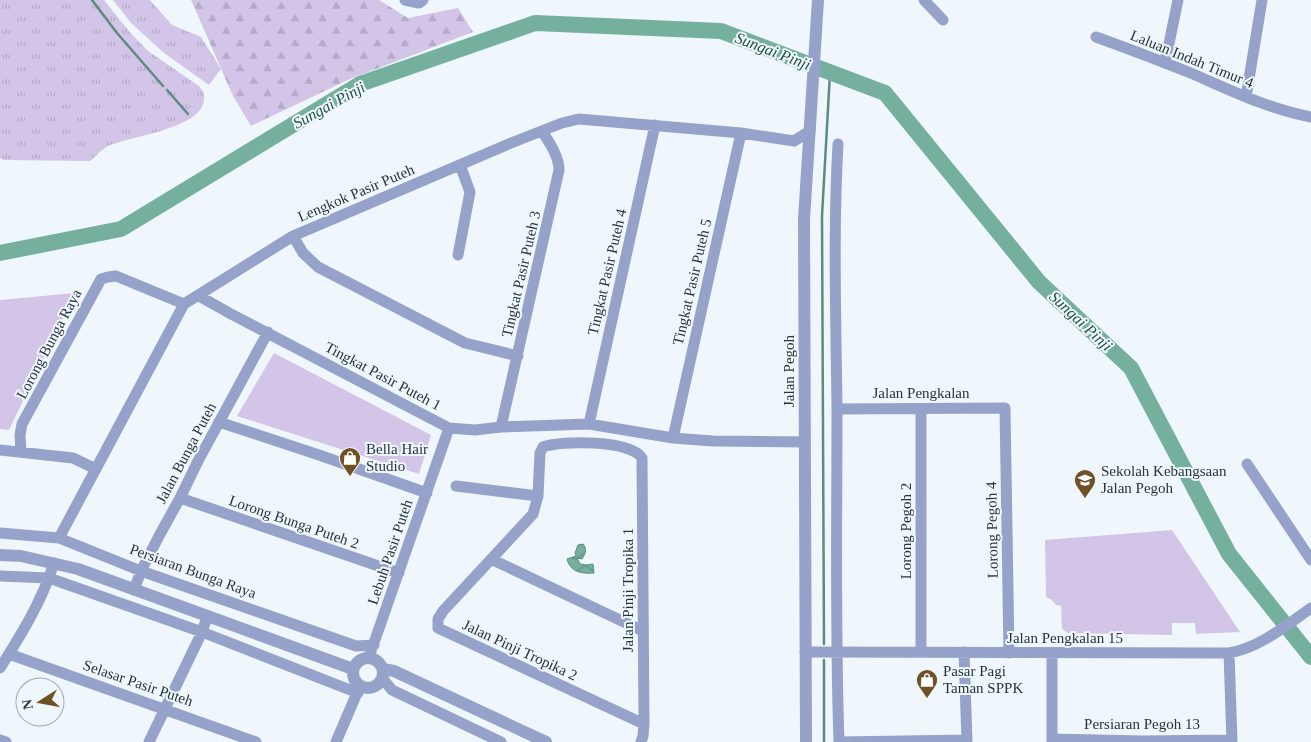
<svg xmlns="http://www.w3.org/2000/svg" width="1311" height="742" font-family="Georgia,serif">
  <style>
    .grass { fill: url(#grass-tufts) }
    .forest { fill: url(#forest-firs) }
    .green { fill: #d3c5e8 }
    .water { fill: url(#water-waves); stroke: #5d8b80 }
    .lines { fill: none; stroke-linecap: round; stroke-linejoin: round }
    .stream { stroke: #5d8b80; stroke-width: 2.5 }
    .river { stroke: #74b09d; stroke-width: 16 }
    .minor { stroke: #96a2c9; stroke-width: 11 }
    .tertiary { stroke: #96a2c9; stroke-width: 12 }
    .labels { text-anchor: middle; dominant-baseline: central; stroke-width: 4; stroke-linejoin: round; paint-order: stroke }
    .street-label { font-size: 15px; fill: #26343d; stroke: #f0f7fc }
    .poi-label { font-size: 15px; fill: #26343d; stroke: #f0f7fc; text-anchor: start }
    .water-label { font-size: 16px; font-style: italic; fill: #215345; stroke: #f0f7fc }
  </style>
  <defs>
    <pattern id="grass-tufts" width="24" height="20" patternUnits="userSpaceOnUse" patternTransform="scale(1.25)"><rect width="24" height="20" fill="#d3c5e8"/><path d="M3 7l-1-3M5 7V3M7 7l1-3M15 17l-1-3M17 17v-4M19 17l1-3" fill="none" stroke="#b5aac8"/></pattern>
    <pattern id="forest-firs" width="22" height="20" patternUnits="userSpaceOnUse" patternTransform="scale(1.25)"><rect width="22" height="20" fill="#d3c5e8"/><path d="M5 1l3.5 6h-7zM16 11l3.5 6h-7z" fill="#b5aac8"/></pattern>
    <pattern id="water-waves" width="16" height="10" patternUnits="userSpaceOnUse" patternTransform="scale(1.25)"><rect width="16" height="10" fill="#74b09d"/><path d="M0 5q4-4 8 0t8 0" fill="none" stroke="#5f9081"/></pattern>
  </defs>
  <rect width="100%" height="100%" fill="#f0f7fc"/>
  <path class="grass" d="M 0,0 L 104,0 L 128,30 L 148,51 L 199,86 L 204,93 C 204,97 204,102 203,105 C 192,130 131,136 108,146 C 102,149 96,156 90,161 L 4,160 L 0,158 Z
    M 113,0 L 150,0 L 172,25 L 201,37 L 221,69 L 209,85 L 164,53 L 131,23 Z"/>
  <path class="forest" d="M 191,0 L 379,0 L 408,18 L 458,8 L 473,32 L 350,79 L 251,126 L 233,96 Z"/>
  <path class="green" d="M 75,293 L 9,430 L 0,429 L 0,300 Z
    M 274,353 L 431,435 L 419,474 L 237,416 Z
    M 1172,530 L 1240,632 L 1196,634 L 1195,623 L 1172,623 L 1172,635 L 1068,633 L 1062,629 L 1061,606 L 1056,605 L 1052,600 L 1046,597 L 1045,540 Z"/>
  <path class="water" d="M 583,544 C 587,549 586,553 582,559 L 577,558 L 580,564 L 586,565 L 593,564 L 594,573 C 582,574 570,572 567,559 L 576,556 L 575,553 L 578,545 Z"/>
  <g class="lines">
    <path class="stream" d="M 92,0 L 117,33 L 163,86
      M 167,90 L 188,114
      M 824,644 L 822,216 L 830,73
      M 824,660 L 824,742"/>
    <path class="river" d="M 0,253 L 121,229 L 360,84 L 535,23 L 721,31 L 885,93 L 1039,282 L 1131,368 L 1229,554 L 1311,657"/>
    <path class="minor" d="M 405,0 L 419,3 L 423,0
      M 924,0 L 943,20
      M 1096,37 C 1129,49 1161,61 1193,74 C 1232,91 1269,109 1311,117
      M 1165,63 L 1178,0
      M 1246,97 L 1262,0
      M 838,144 C 833,232 836,320 837,409 C 837,520 835,631 839,742
      M 293,236 L 303,253 L 318,267 L 465,343 L 518,356
      M 458,255 L 470,192 L 460,165
      M 199,296 L 231,314 L 449,428 L 475,430 L 501,427 L 589,424 L 673,438 L 713,441 L 805,442
      M 837,409 L 1005,408 L 1009,653
      M 219,422 L 322,456 L 427,493
      M 589,424 L 655,125
      M 501,427 L 559,170 C 559,156 549,142 542,131
      M 673,438 L 741,133
      M 0,450 L 73,458 L 96,469
      M 21,452 L 20,435 L 22,424 L 101,279 L 108,277 L 116,276 L 184,304
      M 1247,464 L 1311,560
      M 456,486 L 538,496
      M 180,498 L 399,573
      M 0,533 L 59,538 L 141,571 L 356,646 L 374,645
      M 59,538 L 184,304 L 293,236 L 511,143 L 562,123 L 579,119 L 741,133 L 794,141 L 810,131
      M 491,559 L 643,631
      M 0,576 L 49,578 L 202,632 L 358,693
      M 134,590 L 141,571 L 159,536 L 180,498 L 198,461 L 268,332
      M 805,652 L 1229,653 C 1261,647 1285,626 1311,608
      M 921,652 L 921,409
      M 964,652 L 967,742
      M 1229,653 L 1232,742
      M 9,654 L 256,742
      M 369,657 L 449,428
      M 0,668 C 21,635 42,601 54,563
      M 383,679 L 392,690 L 501,742
      M 1052,739 L 1143,741 L 1232,740
      M 0,740 L 6,742
      M 149,742 L 202,632 L 207,617
      M 336,742 L 360,686
      M 641,742 L 643,736 L 644,724 L 642,458 C 631,440 562,440 543,447 L 540,453 L 538,496 L 533,514 L 443,611 L 438,619 L 438,628 L 644,724
      M 839,742 L 967,740
      M 1052,742 L 1052,653"/>
    <path class="tertiary" d="M 0,555 L 21,556 L 78,569 L 353,669
      M353 673a15 15 0 1 1 30 0a15 15 0 1 1-30 0Z
      M 383,669 L 394,671 L 546,742
      M 806,742 L 804,219 L 818,0"/>
  </g>
  <defs>
    <g id="shop-pin" transform="scale(1.125)"><path d="M0 17L-7.5 6A9.5 9.5 0 1 1 7.5 6Z" fill="#705126" stroke="#f0f7fc"/><path d="M-5-2.5h2.3a2.7 3.5 0 0 1 5.4 0H5L5.5 6h-11ZM-1.5-2.5h3a1.5 2.3 0 0 0-3 0Z" fill="#fff"/></g>
    <g id="school-pin" transform="scale(1.125)"><path d="M0 17L-7.5 6A9.5 9.5 0 1 1 7.5 6Z" fill="#705126" stroke="#f0f7fc"/><path d="M0-5L7-2L0 1L-7-2ZM-4 1L0 2.5L4 1V4Q0 6-4 4Z" fill="#fff"/></g>
  </defs>
  <g fill-rule="evenodd">
    <use href="#shop-pin" x="350" y="458"/>
    <use href="#school-pin" x="1085" y="480"/>
    <use href="#shop-pin" x="927" y="680"/>
  </g>
  <g class="labels">
    <g class="street-label">
      <text transform="translate(1192 59) rotate(22)">Laluan Indah Timur 4</text>
      <text transform="translate(356 193) rotate(-23)">Lengkok Pasir Puteh</text>
      <text transform="translate(607 272) rotate(-77)">Tingkat Pasir Puteh 4</text>
      <text transform="translate(521 274) rotate(-77)">Tingkat Pasir Puteh 3</text>
      <text transform="translate(692 282) rotate(-77)">Tingkat Pasir Puteh 5</text>
      <text transform="translate(49 344) rotate(-62)">Lorong Bunga Raya</text>
      <text transform="translate(789 371) rotate(-90)">Jalan Pegoh</text>
      <text transform="translate(383 376) rotate(28)">Tingkat Pasir Puteh 1</text>
      <text x="921" y="393">Jalan Pengkalan</text>
      <text transform="translate(186 453) rotate(-62)">Jalan Bunga Puteh</text>
      <text transform="translate(294 522) rotate(19)">Lorong Bunga Puteh 2</text>
      <text transform="translate(992 530) rotate(-91)">Lorong Pegoh 4</text>
      <text transform="translate(906 531) rotate(-90)">Lorong Pegoh 2</text>
      <text transform="translate(390 552) rotate(-71)">Lebuh Pasir Puteh</text>
      <text transform="translate(193 571) rotate(20)">Persiaran Bunga Raya</text>
      <text transform="translate(628 590) rotate(-90)">Jalan Pinji Tropika 1</text>
      <text x="1065" y="638">Jalan Pengkalan 15</text>
      <text transform="translate(520 650) rotate(25)">Jalan Pinji Tropika 2</text>
      <text transform="translate(138 683) rotate(19)">Selasar Pasir Puteh</text>
      <text x="1142" y="724">Persiaran Pegoh 13</text>
    </g>
    <g class="poi-label">
      <text x="366" y="449">Bella Hair<tspan x="366" dy="17">Studio</tspan></text>
      <text x="1101" y="471">Sekolah Kebangsaan<tspan x="1101" dy="17">Jalan Pegoh</tspan></text>
      <text x="943" y="671">Pasar Pagi<tspan x="943" dy="17">Taman SPPK</tspan></text>
    </g>
    <g class="water-label">
      <text transform="translate(773 51) rotate(21)">Sungai Pinji</text>
      <text transform="translate(329 105) rotate(-29)">Sungai Pinji</text>
      <text transform="translate(1081 321) rotate(43)">Sungai Pinji</text>
    </g>
  </g>
  <g transform="translate(40 702) rotate(259)"><circle r="24" fill="#f0f7fc" stroke="#9fa9b0"/>
  <path d="M0-4L9 19L0 12L-9 19Z" fill="#705126"/>
  <text y="-8" font-size="14" font-weight="bold" text-anchor="middle" fill="#26343d">N</text>
  </g>
</svg>
